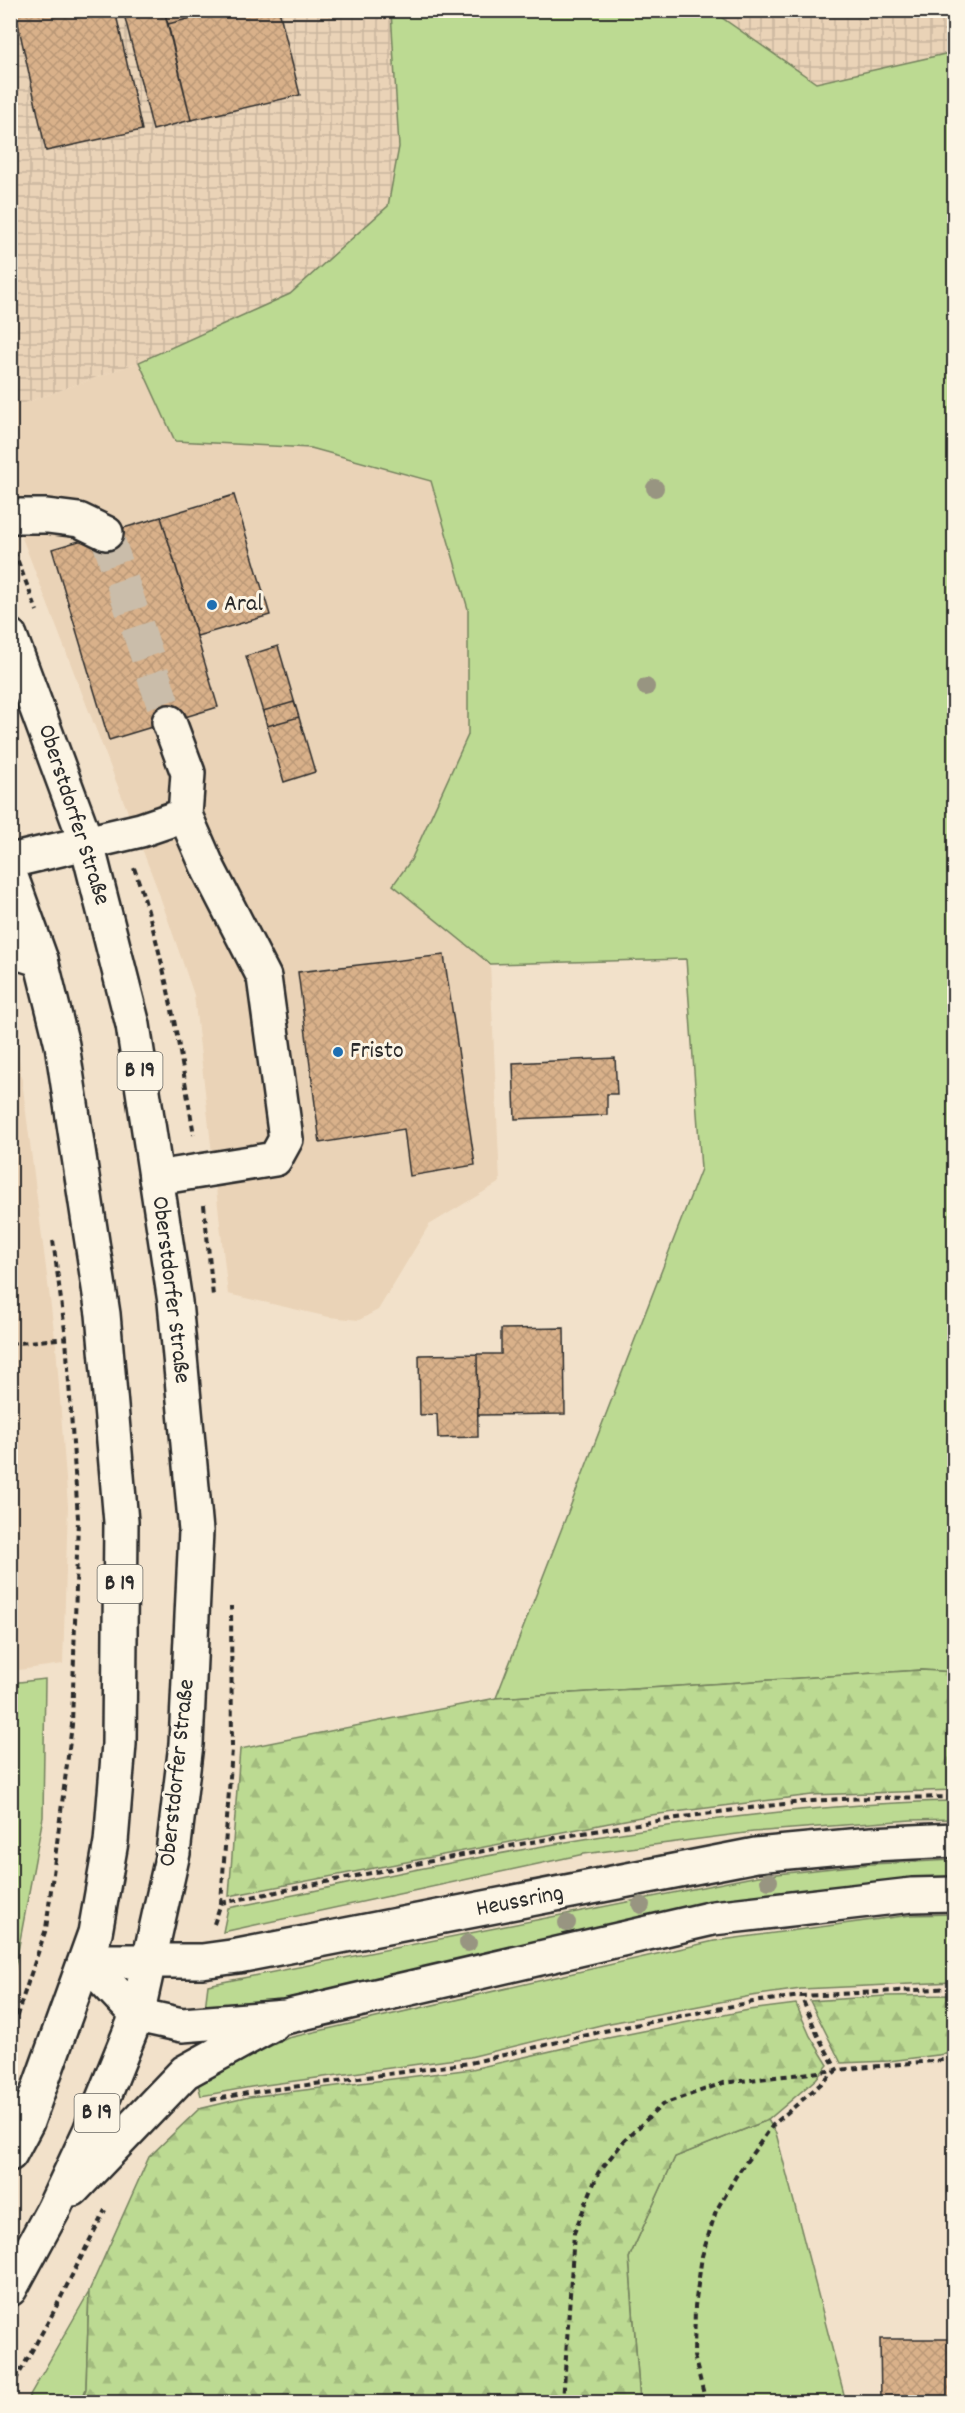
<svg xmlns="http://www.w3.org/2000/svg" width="965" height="2413" font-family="Dekko,sans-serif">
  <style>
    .built { fill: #ead3b7 }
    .industrial { fill: url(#industrial-grid) }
    .green { fill: #bcda92; stroke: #74825e; stroke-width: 1.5 }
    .forest { fill: url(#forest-firs); stroke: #74825e; stroke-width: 1.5 }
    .building { fill: url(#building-cross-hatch); stroke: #2b2b2b; stroke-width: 1.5 }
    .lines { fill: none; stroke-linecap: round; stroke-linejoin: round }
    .minor-tunnel { stroke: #cabdaa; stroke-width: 33; stroke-dasharray: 33 16; stroke-linecap: butt }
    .minor-casing { stroke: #2b2b2b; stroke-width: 38 }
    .major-casing { stroke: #2b2b2b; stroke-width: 38 }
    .path { stroke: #2b2b2b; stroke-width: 4; stroke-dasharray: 6 4.5; stroke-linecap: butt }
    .minor { stroke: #fcf5e5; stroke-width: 33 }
    .major { stroke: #fcf5e5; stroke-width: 33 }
    .tree { fill: #989581 }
    .poi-dot { fill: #1f6fb2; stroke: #fcf5e5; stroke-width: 2 }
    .labels { text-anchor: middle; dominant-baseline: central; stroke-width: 6; stroke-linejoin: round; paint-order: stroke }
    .shield { fill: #fcf5e5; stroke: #6a6863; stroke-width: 1.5 }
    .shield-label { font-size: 22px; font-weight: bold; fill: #2b2b2b }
    .poi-label { font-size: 24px; fill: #2b2b2b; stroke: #fcf5e5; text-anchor: start }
    .street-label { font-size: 24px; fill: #2b2b2b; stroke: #fcf5e5 }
  </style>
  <defs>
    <pattern id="industrial-grid" width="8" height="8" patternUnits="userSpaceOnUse" patternTransform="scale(1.5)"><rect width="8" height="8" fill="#ead3b7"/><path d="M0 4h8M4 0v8" fill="none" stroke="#c9b59e"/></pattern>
    <pattern id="forest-firs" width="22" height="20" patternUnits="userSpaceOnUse" patternTransform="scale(1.5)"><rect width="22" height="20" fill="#bcda92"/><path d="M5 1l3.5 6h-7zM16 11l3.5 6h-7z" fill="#a2bb7e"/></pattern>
    <pattern id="building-cross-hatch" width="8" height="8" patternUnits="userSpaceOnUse" patternTransform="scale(1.5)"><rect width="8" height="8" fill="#d9b18a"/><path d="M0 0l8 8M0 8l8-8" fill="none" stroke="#ba9877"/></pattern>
  </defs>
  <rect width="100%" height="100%" fill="#f2e1ca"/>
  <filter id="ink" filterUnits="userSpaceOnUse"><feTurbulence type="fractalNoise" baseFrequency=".0167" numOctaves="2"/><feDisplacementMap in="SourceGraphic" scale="12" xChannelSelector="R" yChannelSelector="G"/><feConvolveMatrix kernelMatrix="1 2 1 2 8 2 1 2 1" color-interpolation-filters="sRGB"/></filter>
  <g filter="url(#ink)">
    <path class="built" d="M 139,362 L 175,441 L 311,448 L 431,480 L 468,609 L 468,735 L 411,860 L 393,885 L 490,964 L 500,1182 L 429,1225 L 378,1310 L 359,1320 L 329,1317 L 228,1294 L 194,995 L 156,885 L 11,509 L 11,408 Z
      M 11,1031 L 18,1050 L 56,1346 L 68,1506 L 63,1664 L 11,1671 Z"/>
    <path class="industrial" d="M 11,11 L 391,11 L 399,147 L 388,206 L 290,294 L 139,362 L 11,408 Z
      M 712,11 L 954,11 L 954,52 L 816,84 Z"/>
    <path class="green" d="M 391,11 L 712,11 L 816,83 L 954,52 L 954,1672 L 921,1670 L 496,1698 L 701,1169 L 686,959 L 490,964 L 393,885 L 411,860 L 468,735 L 468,609 L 431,481 L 311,448 L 175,441 L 139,362 L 290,294 L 388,206 L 399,147 Z
      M 45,1679 L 43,1817 L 13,1978 L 11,1984 L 11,1683 Z
      M 954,1801 L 954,1819 L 911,1820 L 753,1832 L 584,1854 L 223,1932 L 228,1908 C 304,1894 379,1876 455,1862 C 620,1831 787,1804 954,1801 Z
      M 954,1860 L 954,1879 L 913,1880 L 711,1901 L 280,2000 L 205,2009 L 208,1985 L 758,1876 L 871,1864 Z
      M 954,1914 L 954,1982 L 801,1989 L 751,1996 L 605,2024 L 470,2057 L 251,2087 L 201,2096 L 197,2080 L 288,2038 L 714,1941 L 911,1915 Z
      M 768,2120 L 776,2133 L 846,2402 L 640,2402 L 629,2258 L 675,2157 Z
      M 89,2292 L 86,2389 L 81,2402 L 26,2402 Z"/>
    <path class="forest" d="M 921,1670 L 954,1672 L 954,1790 L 812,1795 L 651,1815 L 229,1896 L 240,1749 L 496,1698 Z
      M 954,1995 L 954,2053 L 889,2061 L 841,2063 L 810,2001 L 886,1996 Z
      M 796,2004 L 810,2036 L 828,2065 L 816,2079 L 768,2120 L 675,2157 L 629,2258 L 640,2402 L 81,2402 L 86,2389 L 89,2291 L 149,2157 L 199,2109 L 249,2097 L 472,2069 L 608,2038 L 749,2010 Z"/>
    <path class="building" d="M 15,10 L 115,10 L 142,130 L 46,151 Z
      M 123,10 L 164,10 L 191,120 L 153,130 Z
      M 164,10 L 222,10 L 168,24 Z
      M 222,10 L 279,10 L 300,95 L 191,120 L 168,24 Z
      M 234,495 L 270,615 L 197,636 L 161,517 Z
      M 161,517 L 218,707 L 109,740 L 52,549 Z
      M 278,646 L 315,772 L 284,782 L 246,656 Z
      M 294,702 L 299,717 L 267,726 L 263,711 Z
      M 444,955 L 475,1165 L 410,1176 L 404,1129 L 320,1143 L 298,972 Z
      M 615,1058 L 617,1094 L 607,1094 L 607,1115 L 515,1119 L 513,1063 Z
      M 564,1328 L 565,1414 L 478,1415 L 477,1354 L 501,1354 L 501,1329 Z
      M 477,1354 L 478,1437 L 438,1438 L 437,1414 L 420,1415 L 419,1355 Z
      M 880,2339 L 954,2339 L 954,2402 L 881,2402 Z"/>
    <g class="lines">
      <path class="minor-tunnel" d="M 106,533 L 169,722"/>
      <g class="minor-casing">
        <path id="minor" d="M 10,516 L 47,516 L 79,520 L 106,533
          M 10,861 L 141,830 L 185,815 L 188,773 L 169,722
          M 10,950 L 41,960
          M 156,1178 L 275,1159 L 286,1139 L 264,977 L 209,870 L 185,815"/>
      </g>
      <g class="major-casing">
        <path id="major" d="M 10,636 L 87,844 L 133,1025 L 175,1302 L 196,1531 L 186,1744 L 173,1853 L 137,2015 L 90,2131 L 53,2210 L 10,2289
          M 10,874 L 41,960 L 62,1045 L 103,1314 L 121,1522 L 119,1744 L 111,1842 L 95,1933 L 27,2122 L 10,2154
          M 86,1961 L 202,1961 L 238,1956 L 756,1855 L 872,1844 L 954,1840
          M 86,1961 L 137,2015
          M 137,2015 L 182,2025 L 285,2017 L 713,1918 L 912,1895 L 954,1894
          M 73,2189 L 185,2072 L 274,2023"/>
      </g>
      <path class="path" d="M 14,551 L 37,611
        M 134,868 C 165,955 179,1045 194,1135
        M 10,1000 L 14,1011
        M 204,1205 L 213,1296
        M 10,1344 L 66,1338
        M 221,1903 C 418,1864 614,1821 813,1801 C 860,1797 908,1798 954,1797
        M 214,1924 L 221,1903 L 232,1749 L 231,1606
        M 10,2036 L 46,1929 L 72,1725 L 78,1518 L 66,1338 L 53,1240
        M 211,2100 L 248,2093 L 470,2063 L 604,2031 L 753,2002 L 801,1996 L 954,1988
        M 10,2390 L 53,2313 L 105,2210
        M 563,2402 L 574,2233 L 598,2173 L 624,2141 L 663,2104 L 723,2083 L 837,2070 L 818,2036 L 801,1996
        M 706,2402 L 694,2356 L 695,2306 L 702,2256 L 716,2211 L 736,2176 L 773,2125 L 837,2070 L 954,2059"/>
      <use href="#minor" class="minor"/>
      <use href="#major" class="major"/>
    </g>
    <g class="tree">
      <circle cx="655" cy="488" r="9"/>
      <circle cx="646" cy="687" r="9"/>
      <circle cx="769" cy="1881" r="9"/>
      <circle cx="641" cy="1905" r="9"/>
      <circle cx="567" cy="1923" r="9"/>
      <circle cx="468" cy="1943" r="9"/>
    </g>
  </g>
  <g class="poi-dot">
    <circle cx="212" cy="605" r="6"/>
    <circle cx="338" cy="1052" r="6"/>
  </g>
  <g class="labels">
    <g class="shield">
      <rect x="117.5" y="1052" width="45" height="38" rx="4.5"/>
      <rect x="97.5" y="1565" width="45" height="38" rx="4.5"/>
      <rect x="74.5" y="2094" width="45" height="38" rx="4.5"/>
    </g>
    <g class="shield-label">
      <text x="140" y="1071">B 19</text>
      <text x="120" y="1584">B 19</text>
      <text x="97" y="2113">B 19</text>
    </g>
    <g class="poi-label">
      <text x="224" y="605">Aral</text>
      <text x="350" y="1052">Fristo</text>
    </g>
    <g class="street-label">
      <text transform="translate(73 815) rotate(72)">Oberstdorfer Straße</text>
      <text transform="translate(170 1290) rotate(83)">Oberstdorfer Straße</text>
      <text transform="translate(178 1773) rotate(-84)">Oberstdorfer Straße</text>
      <text transform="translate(520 1902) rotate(-11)">Heussring</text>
    </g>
  </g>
  <rect width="965" height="2413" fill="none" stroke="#fcf5e5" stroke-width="36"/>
  <rect x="18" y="18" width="929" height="2377" fill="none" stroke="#2b2b2b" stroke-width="2" filter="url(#ink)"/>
</svg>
